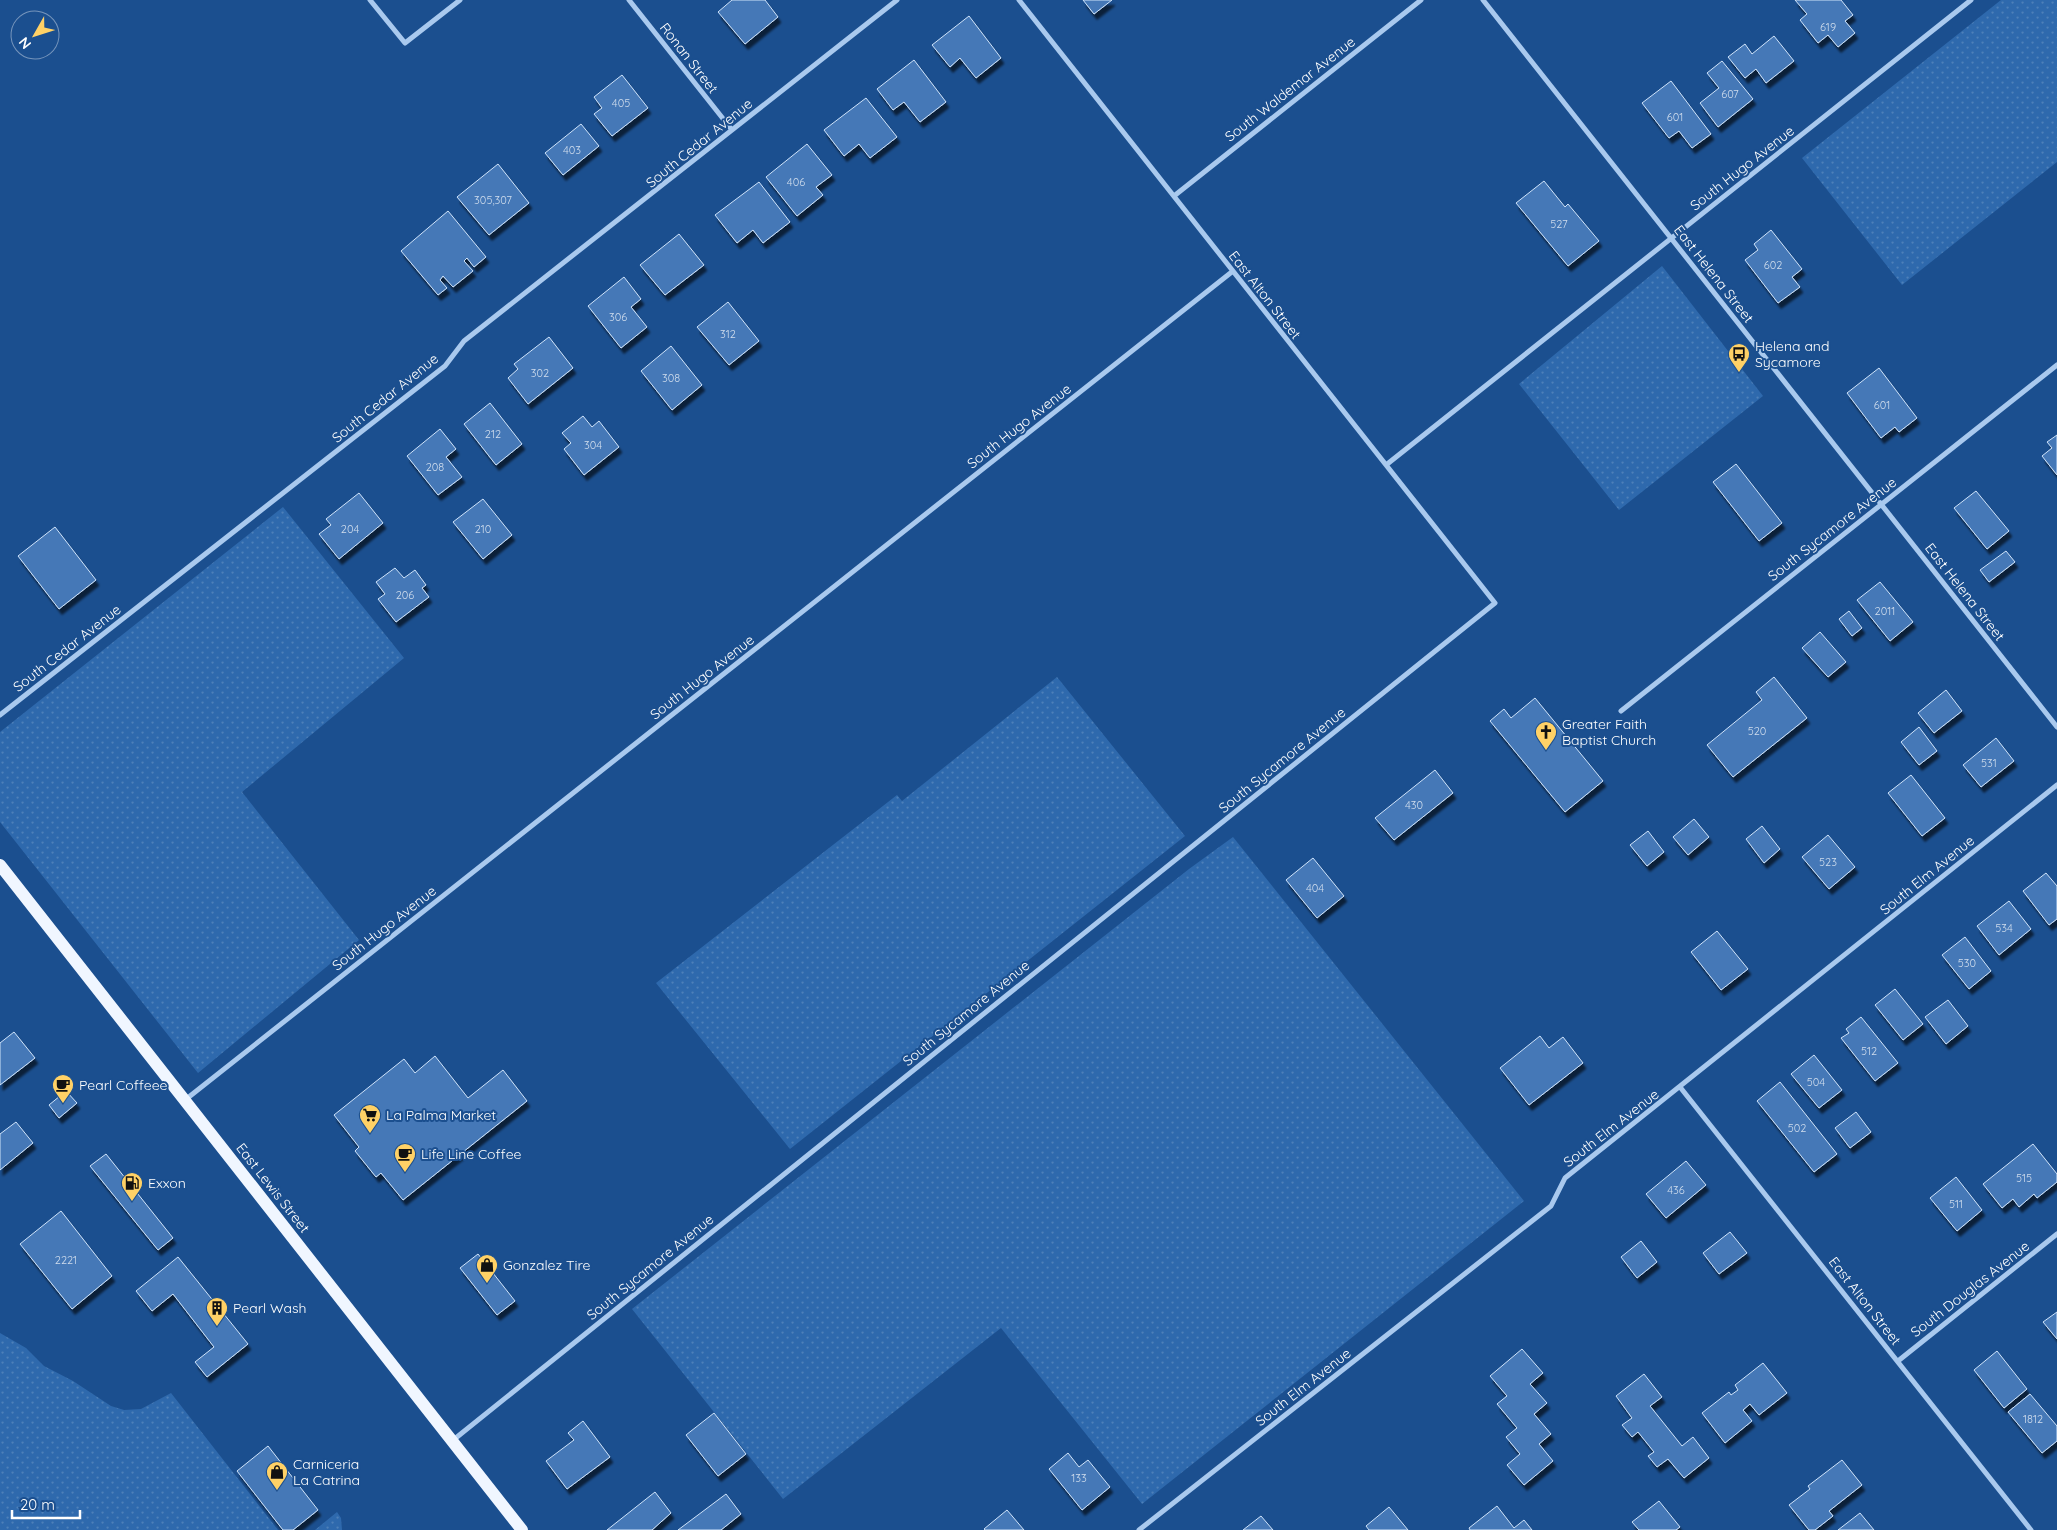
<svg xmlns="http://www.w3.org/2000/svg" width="2057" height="1530" font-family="Quicksand,sans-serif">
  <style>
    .grass { fill: url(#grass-dots) }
    .building { fill: #4478b7; stroke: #cfe3fa; filter: url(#shadow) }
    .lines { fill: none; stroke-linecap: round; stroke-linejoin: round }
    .street { stroke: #a9c9ee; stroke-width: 5 }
    .primary { stroke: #f0f6ff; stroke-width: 12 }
    .labels { text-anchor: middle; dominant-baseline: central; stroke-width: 4; stroke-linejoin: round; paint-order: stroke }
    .number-label { font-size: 11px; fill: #d0dded }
    .street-label { font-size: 14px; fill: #fff; stroke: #1b4f8f }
    .poi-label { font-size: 14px; fill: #fff; stroke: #1b4f8f; text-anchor: start }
  </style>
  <defs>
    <pattern id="grass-dots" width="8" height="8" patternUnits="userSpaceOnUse" patternTransform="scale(1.25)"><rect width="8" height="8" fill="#2e69ad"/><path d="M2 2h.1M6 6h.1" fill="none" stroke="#4d80b9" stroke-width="1.8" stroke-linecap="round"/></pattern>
    <filter id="shadow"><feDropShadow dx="3" dy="5.5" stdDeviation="1" flood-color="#0009"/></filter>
  </defs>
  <rect width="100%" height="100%" fill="#1b4f8f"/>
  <path class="grass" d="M 2001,0 L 2057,0 L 2057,162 L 1902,285 L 1802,158 Z
    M 1662,266 L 1763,396 L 1619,510 L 1519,384 Z
    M 283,507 L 404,658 L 242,792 L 359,940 L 198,1073 L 0,822 L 0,732 Z
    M 1057,677 L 1185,836 L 790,1149 L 656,983 L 897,795 L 902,801 Z
    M 1233,837 L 1524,1201 L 1142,1504 L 1001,1328 L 783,1499 L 632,1309 L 1189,869 Z
    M 0,1333 L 26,1348 L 44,1366 L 73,1381 L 111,1406 L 124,1410 L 141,1409 L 171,1393 L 278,1530 L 0,1530 Z
    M 337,1512 L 341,1518 L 342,1530 L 315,1530 Z"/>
  <path class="building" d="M 732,0 L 765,0 L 778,17 L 745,44 L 718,12 Z
    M 1083,0 L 1112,0 L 1094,14 Z
    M 1795,0 L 1841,0 L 1853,15 L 1845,21 L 1855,33 L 1838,47 L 1828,35 L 1818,43 L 1800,20 L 1807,14 Z
    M 969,16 L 1001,58 L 976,78 L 960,58 L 950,67 L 932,45 Z
    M 1774,36 L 1794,61 L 1766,83 L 1756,69 L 1745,78 L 1728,57 L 1745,44 L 1752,54 Z
    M 914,60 L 946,102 L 920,122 L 904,102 L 893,110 L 877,89 Z
    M 1722,61 L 1753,99 L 1718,127 L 1700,103 L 1719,88 L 1707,73 Z
    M 622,75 L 648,108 L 612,136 L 594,114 L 602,108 L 594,97 Z
    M 1671,81 L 1711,134 L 1692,148 L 1679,131 L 1669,138 L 1642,103 Z
    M 866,98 L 897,137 L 870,158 L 859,144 L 844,156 L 824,130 Z
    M 581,124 L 599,146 L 563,175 L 545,153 Z
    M 807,144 L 832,175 L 816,187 L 823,195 L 797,216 L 766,177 Z
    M 498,164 L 529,203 L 489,235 L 457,197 Z
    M 1544,181 L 1565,207 L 1568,204 L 1599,241 L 1568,266 L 1516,203 Z
    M 759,182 L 790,222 L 763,243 L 753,230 L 737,243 L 715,215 Z
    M 448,211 L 486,257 L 474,267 L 467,258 L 464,261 L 473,271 L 453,287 L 443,276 L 440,280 L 447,288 L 438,295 L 401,251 Z
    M 1771,230 L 1802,269 L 1792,277 L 1800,287 L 1778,303 L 1745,260 L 1758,250 L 1754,244 Z
    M 679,234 L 704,265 L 665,295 L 640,265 Z
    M 624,277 L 641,299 L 631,307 L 647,327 L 621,348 L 588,306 Z
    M 728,302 L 759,341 L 729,365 L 697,327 Z
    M 549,337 L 573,368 L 528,404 L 508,378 L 518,369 L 514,364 Z
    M 671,346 L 702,385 L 672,410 L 641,371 Z
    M 1879,368 L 1917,418 L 1899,432 L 1895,427 L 1881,438 L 1847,393 Z
    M 490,403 L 522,444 L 496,465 L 464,424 Z
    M 583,416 L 592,427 L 599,421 L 619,447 L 584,475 L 564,449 L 571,443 L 562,433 Z
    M 440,429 L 456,449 L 446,457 L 462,477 L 438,495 L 407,456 Z
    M 2057,435 L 2057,475 L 2042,456 L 2052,448 L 2047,442 Z
    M 1736,464 L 1782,523 L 1759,541 L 1713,482 Z
    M 1976,491 L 2009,531 L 1987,549 L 1954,508 Z
    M 359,493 L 383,523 L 339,559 L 319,534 L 331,525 L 326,519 Z
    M 483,499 L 512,535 L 483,559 L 453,522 Z
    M 55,527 L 96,580 L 59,609 L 18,556 Z
    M 2006,551 L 2015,562 L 1989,582 L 1980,570 Z
    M 395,568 L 404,578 L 415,570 L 426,585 L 422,588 L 429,597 L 396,622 L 378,599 L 385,594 L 376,582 Z
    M 1880,582 L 1913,622 L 1890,641 L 1857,600 Z
    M 1849,611 L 1862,628 L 1852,636 L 1839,619 Z
    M 1820,632 L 1846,662 L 1828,677 L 1802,648 Z
    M 1774,677 L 1807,718 L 1733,777 L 1707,745 L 1762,700 L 1756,692 Z
    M 1946,690 L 1962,711 L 1934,733 L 1918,713 Z
    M 1535,698 L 1603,781 L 1565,812 L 1490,721 L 1504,709 L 1511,718 Z
    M 1919,727 L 1937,751 L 1919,765 L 1901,742 Z
    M 1996,738 L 2014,761 L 1981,787 L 1963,765 Z
    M 1435,770 L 1453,793 L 1394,840 L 1375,818 Z
    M 1911,775 L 1945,818 L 1922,836 L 1888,793 Z
    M 1694,819 L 1709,837 L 1688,855 L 1673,837 Z
    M 1762,826 L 1780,849 L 1764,863 L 1746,839 Z
    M 1648,831 L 1664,852 L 1647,866 L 1630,845 Z
    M 1828,835 L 1855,867 L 1829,889 L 1802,857 Z
    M 1313,858 L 1344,896 L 1317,918 L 1286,880 Z
    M 2046,873 L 2057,886 L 2057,919 L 2049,925 L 2023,891 Z
    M 2009,901 L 2031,929 L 1999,955 L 1977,926 Z
    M 1717,931 L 1748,969 L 1721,990 L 1691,952 Z
    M 1965,937 L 1991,971 L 1969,989 L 1942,955 Z
    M 1895,989 L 1923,1024 L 1903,1040 L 1875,1005 Z
    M 1948,1000 L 1968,1026 L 1946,1044 L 1925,1017 Z
    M 1861,1017 L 1898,1063 L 1875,1081 L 1841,1038 L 1849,1033 L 1846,1029 Z
    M 14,1032 L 35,1058 L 0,1085 L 0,1043 Z
    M 1540,1036 L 1549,1048 L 1563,1037 L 1583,1063 L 1529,1105 L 1500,1068 Z
    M 1814,1055 L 1842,1090 L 1819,1108 L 1791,1074 Z
    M 435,1056 L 468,1098 L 503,1070 L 527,1101 L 403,1200 L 381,1173 L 376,1177 L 355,1151 L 359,1147 L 334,1115 L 404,1059 L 415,1073 Z
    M 1780,1082 L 1837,1154 L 1814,1172 L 1757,1101 Z
    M 66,1091 L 77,1103 L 59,1118 L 49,1105 Z
    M 1856,1112 L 1871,1132 L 1850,1148 L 1835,1128 Z
    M 16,1122 L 33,1143 L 0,1170 L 0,1134 Z
    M 2033,1144 L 2057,1174 L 2057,1182 L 2037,1198 L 2034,1194 L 2019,1207 L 2013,1199 L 2002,1208 L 1983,1184 Z
    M 106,1154 L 173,1238 L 158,1250 L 90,1166 Z
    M 1686,1161 L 1706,1185 L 1666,1218 L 1646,1194 Z
    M 1956,1177 L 1982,1210 L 1957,1231 L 1930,1198 Z
    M 61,1211 L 112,1276 L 72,1309 L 20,1244 Z
    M 1730,1232 L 1747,1253 L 1719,1274 L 1703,1253 Z
    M 1641,1241 L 1657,1262 L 1637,1278 L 1621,1257 Z
    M 478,1254 L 515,1301 L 497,1315 L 460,1268 Z
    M 178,1257 L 248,1344 L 207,1377 L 195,1362 L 214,1347 L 173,1294 L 152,1311 L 136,1291 Z
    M 2057,1312 L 2057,1339 L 2043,1322 Z
    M 1522,1349 L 1543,1373 L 1530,1384 L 1547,1403 L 1534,1414 L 1551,1434 L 1539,1444 L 1553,1461 L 1524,1485 L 1507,1465 L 1520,1454 L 1506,1437 L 1517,1428 L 1497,1404 L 1507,1396 L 1490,1376 Z
    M 1997,1351 L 2027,1389 L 2004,1408 L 1974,1370 Z
    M 1763,1363 L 1787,1393 L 1759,1415 L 1750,1404 L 1743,1410 L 1752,1421 L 1725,1443 L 1702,1413 L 1729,1392 L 1731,1395 L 1738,1390 L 1735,1385 Z
    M 1644,1374 L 1662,1397 L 1650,1406 L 1682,1446 L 1693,1437 L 1709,1458 L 1684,1478 L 1668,1459 L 1657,1467 L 1648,1456 L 1654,1452 L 1638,1432 L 1632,1437 L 1622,1425 L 1632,1418 L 1616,1396 Z
    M 2030,1394 L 2057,1426 L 2057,1441 L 2042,1453 L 2008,1412 Z
    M 714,1413 L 746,1454 L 718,1476 L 686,1435 Z
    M 583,1421 L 610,1457 L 567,1489 L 546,1461 L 574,1440 L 568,1433 Z
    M 268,1446 L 318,1510 L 293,1530 L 283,1530 L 237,1471 Z
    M 1068,1453 L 1079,1467 L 1088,1460 L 1110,1487 L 1082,1510 L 1049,1469 Z
    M 1842,1460 L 1862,1485 L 1829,1511 L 1833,1516 L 1815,1530 L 1809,1530 L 1789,1505 L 1810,1489 L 1808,1486 Z
    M 655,1492 L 671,1513 L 652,1530 L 607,1530 Z
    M 726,1494 L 741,1514 L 721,1530 L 678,1530 Z
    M 1659,1501 L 1680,1527 L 1676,1530 L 1639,1530 L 1632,1522 Z
    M 1497,1506 L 1514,1528 L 1524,1520 L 1532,1530 L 1470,1530 L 1469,1528 Z
    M 1389,1507 L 1408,1530 L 1369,1530 L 1366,1526 Z
    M 1007,1510 L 1024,1530 L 985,1530 L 984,1529 Z
    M 1860,1513 L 1874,1530 L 1838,1530 Z
    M 1261,1516 L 1273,1530 L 1243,1530 Z"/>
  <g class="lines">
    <path class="street" d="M 370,0 L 405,43 L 460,0
      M 629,0 L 732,130
      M 1483,0 L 2057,727
      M 1174,196 L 1421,0
      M 1386,465 L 1971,0
      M 1621,711 L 2057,365
      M 0,715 L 445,366 L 464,341 L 897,0
      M 1680,1087 L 2031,1530
      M 185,1100 L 1233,271
      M 1898,1361 L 2057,1234
      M 452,1441 L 1495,603 L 1019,0
      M 1139,1530 L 1551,1206 L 1565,1178 L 2057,785"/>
    <path class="primary" d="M 0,865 L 522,1530"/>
  </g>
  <defs>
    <g id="bus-pin" transform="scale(1.125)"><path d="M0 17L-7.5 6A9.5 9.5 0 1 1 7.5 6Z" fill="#ffd166" stroke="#1b4f8f"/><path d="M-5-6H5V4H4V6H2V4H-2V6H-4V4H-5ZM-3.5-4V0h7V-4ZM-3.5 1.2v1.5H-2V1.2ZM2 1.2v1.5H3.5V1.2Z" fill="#111"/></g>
    <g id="church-pin" transform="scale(1.125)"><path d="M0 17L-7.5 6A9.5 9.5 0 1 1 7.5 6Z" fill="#ffd166" stroke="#1b4f8f"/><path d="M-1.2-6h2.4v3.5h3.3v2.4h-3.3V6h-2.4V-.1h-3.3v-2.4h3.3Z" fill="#111"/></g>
    <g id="cafe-pin" transform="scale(1.125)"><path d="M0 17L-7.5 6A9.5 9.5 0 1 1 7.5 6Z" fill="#ffd166" stroke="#1b4f8f"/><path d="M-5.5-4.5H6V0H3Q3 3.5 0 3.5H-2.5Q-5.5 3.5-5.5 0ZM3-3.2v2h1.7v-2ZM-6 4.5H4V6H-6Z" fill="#111"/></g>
    <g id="supermarket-pin" transform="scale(1.125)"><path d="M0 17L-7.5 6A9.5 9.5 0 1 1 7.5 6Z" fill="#ffd166" stroke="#1b4f8f"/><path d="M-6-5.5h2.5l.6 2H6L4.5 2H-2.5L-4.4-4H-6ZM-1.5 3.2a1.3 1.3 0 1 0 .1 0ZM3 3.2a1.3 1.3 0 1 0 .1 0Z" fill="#111"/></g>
    <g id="fuel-pin" transform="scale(1.125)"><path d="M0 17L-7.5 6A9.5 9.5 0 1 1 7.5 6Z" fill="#ffd166" stroke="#1b4f8f"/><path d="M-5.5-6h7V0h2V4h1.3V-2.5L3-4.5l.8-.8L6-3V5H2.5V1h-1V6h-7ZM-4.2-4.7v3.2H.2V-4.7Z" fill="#111"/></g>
    <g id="shop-pin" transform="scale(1.125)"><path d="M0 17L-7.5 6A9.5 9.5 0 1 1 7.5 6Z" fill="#ffd166" stroke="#1b4f8f"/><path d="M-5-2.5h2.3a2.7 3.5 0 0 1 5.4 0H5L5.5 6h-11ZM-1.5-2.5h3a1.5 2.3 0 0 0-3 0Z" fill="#111"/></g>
    <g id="building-pin" transform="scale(1.125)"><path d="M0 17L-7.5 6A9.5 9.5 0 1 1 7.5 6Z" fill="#ffd166" stroke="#1b4f8f"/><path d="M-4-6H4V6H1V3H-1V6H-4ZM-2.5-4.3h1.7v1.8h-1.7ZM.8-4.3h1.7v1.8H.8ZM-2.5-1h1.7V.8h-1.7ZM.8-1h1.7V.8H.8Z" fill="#111"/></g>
  </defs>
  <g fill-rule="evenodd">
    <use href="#bus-pin" x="1739" y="354"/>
    <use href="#church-pin" x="1546" y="732"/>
    <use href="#cafe-pin" x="63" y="1085"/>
    <use href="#supermarket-pin" x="370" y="1115"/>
    <use href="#cafe-pin" x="405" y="1154"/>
    <use href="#fuel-pin" x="132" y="1183"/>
    <use href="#shop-pin" x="487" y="1265"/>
    <use href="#building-pin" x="217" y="1308"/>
    <use href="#shop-pin" x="277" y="1472"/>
  </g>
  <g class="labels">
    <g class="number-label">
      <text x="1828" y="27">619</text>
      <text x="1730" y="94">607</text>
      <text x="621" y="103">405</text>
      <text x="1675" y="117">601</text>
      <text x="572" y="150">403</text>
      <text x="796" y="182">406</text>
      <text x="493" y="200">305,307</text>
      <text x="1559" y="224">527</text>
      <text x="1773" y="265">602</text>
      <text x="618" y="317">306</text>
      <text x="728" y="334">312</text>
      <text x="540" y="373">302</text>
      <text x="671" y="378">308</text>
      <text x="1882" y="405">601</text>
      <text x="493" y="434">212</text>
      <text x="593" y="445">304</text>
      <text x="435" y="467">208</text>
      <text x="350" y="529">204</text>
      <text x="483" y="529">210</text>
      <text x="405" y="595">206</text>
      <text x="1885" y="611">2011</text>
      <text x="1757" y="731">520</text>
      <text x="1989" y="763">531</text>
      <text x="1414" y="805">430</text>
      <text x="1828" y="862">523</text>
      <text x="1315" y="888">404</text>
      <text x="2004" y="928">534</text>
      <text x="1967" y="963">530</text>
      <text x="1869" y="1051">512</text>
      <text x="1816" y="1082">504</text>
      <text x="1797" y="1128">502</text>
      <text x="2024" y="1178">515</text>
      <text x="1676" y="1190">436</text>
      <text x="1956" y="1204">511</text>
      <text x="66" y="1260">2221</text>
      <text x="2033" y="1419">1812</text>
      <text x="1079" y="1478">133</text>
    </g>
    <g class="street-label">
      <text transform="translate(689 58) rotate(52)">Ronan Street</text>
      <text transform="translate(1290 89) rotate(-38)">South Waldemar Avenue</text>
      <text transform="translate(699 143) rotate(-39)">South Cedar Avenue</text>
      <text transform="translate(1742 168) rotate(-38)">South Hugo Avenue</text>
      <text transform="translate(1714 274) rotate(52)">East Helena Street</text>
      <text transform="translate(1265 295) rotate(52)">East Alton Street</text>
      <text transform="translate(385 398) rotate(-39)">South Cedar Avenue</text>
      <text transform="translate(1019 426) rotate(-38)">South Hugo Avenue</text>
      <text transform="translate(1832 529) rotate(-38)">South Sycamore Avenue</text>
      <text transform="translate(1965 592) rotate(52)">East Helena Street</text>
      <text transform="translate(67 648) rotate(-38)">South Cedar Avenue</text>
      <text transform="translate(702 677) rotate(-38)">South Hugo Avenue</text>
      <text transform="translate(1282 760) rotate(-39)">South Sycamore Avenue</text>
      <text transform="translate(1927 875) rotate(-39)">South Elm Avenue</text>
      <text transform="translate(384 928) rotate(-38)">South Hugo Avenue</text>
      <text transform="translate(966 1013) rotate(-39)">South Sycamore Avenue</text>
      <text transform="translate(1611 1128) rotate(-38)">South Elm Avenue</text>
      <text transform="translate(273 1188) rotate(52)">East Lewis Street</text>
      <text transform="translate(650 1267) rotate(-39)">South Sycamore Avenue</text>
      <text transform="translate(1970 1289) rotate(-38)">South Douglas Avenue</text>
      <text transform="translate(1865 1301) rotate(52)">East Alton Street</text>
      <text transform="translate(1303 1387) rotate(-38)">South Elm Avenue</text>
    </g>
    <g class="poi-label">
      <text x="1755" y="346">Helena and<tspan x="1755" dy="16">Sycamore</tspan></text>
      <text x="1562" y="724">Greater Faith<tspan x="1562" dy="16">Baptist Church</tspan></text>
      <text x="79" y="1085">Pearl Coffeee</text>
      <text x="386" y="1115">La Palma Market</text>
      <text x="421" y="1154">Life Line Coffee</text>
      <text x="148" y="1183">Exxon</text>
      <text x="503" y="1265">Gonzalez Tire</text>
      <text x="233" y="1308">Pearl Wash</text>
      <text x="293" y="1464">Carniceria<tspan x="293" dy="16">La Catrina</tspan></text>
    </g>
  </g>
  <g transform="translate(35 35) rotate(231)"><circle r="24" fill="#1b4f8f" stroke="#7695bc"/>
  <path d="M0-4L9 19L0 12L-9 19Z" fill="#ffd166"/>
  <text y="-8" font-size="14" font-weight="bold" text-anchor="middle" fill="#ffffff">N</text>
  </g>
  <path d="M12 1510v8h68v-8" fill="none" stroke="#ffffff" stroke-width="2.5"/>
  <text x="20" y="1510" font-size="15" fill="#ffffff" stroke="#1b4f8f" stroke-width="4" paint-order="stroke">20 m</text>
</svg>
